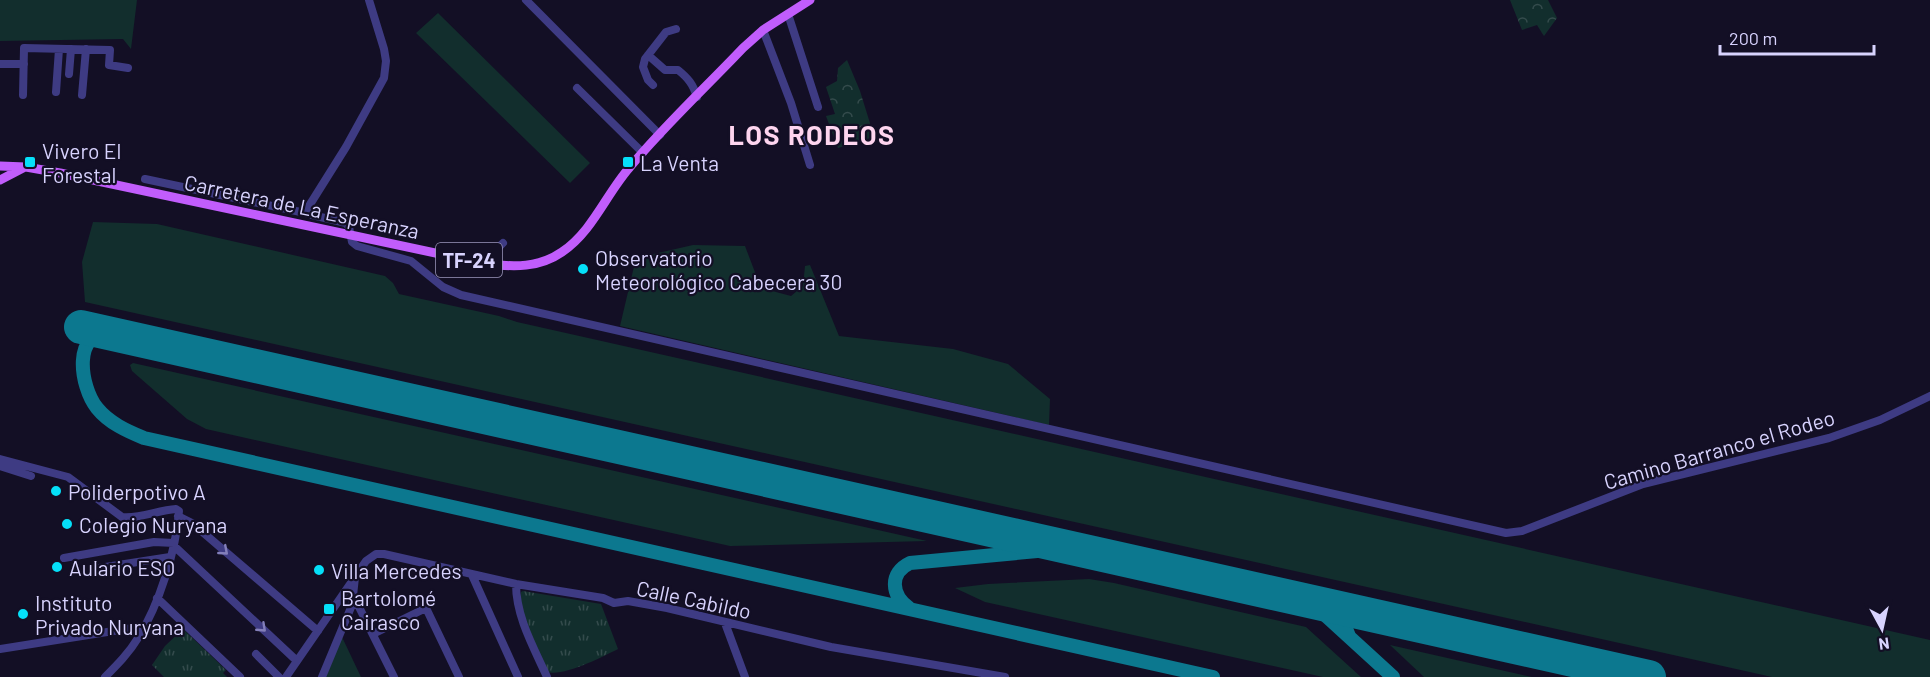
<svg xmlns="http://www.w3.org/2000/svg" width="1930" height="677" font-family="Barlow,sans-serif">
  <style>
    .grass { fill: #122e2d }
    .forest { fill: url(#forest-crowns) }
    .park { fill: url(#park-tufts) }
    .lines { fill: none; stroke-linecap: round; stroke-linejoin: round }
    .taxiway { stroke: #0c788f; stroke-width: 14 }
    .runway { stroke: #0c788f; stroke-width: 34 }
    .minor { stroke: #3e3b83; stroke-width: 8 }
    .major { stroke: #c15dfc; stroke-width: 9 }
    .oneway { stroke: #837fba }
    .poi-dot { fill: #05e0f9; stroke: #130f25; stroke-width: 2 }
    .labels { text-anchor: middle; dominant-baseline: central; stroke-width: 4.5; stroke-linejoin: round; paint-order: stroke }
    .shield { fill: #130f25; stroke: #9d98bd; stroke-width: 1.5 }
    .shield-label { font-size: 20px; font-weight: bold; fill: #d8d3fe }
    .poi-label { font-size: 21px; fill: #d8d3fe; stroke: #130f25; text-anchor: start }
    .street-label { font-size: 21px; fill: #d8d3fe; stroke: #130f25 }
    .district-label { font-size: 27px; font-weight: bold; letter-spacing: 1.5px; fill: #fed5ef; stroke: #130f25 }
  </style>
  <defs>
    <pattern id="forest-crowns" width="20" height="18" patternUnits="userSpaceOnUse" patternTransform="scale(1.5)"><rect width="20" height="18" fill="#122e2d"/><path d="M2 6a3 3 0 1 1 6 0M12 15a3 3 0 1 1 6 0" fill="none" stroke="#344b4c"/></pattern>
    <pattern id="park-tufts" width="24" height="20" patternUnits="userSpaceOnUse" patternTransform="scale(1.5)"><rect width="24" height="20" fill="#122e2d"/><path d="M3 7l-1-3M5 7V3M7 7l1-3M15 17l-1-3M17 17v-4M19 17l1-3" fill="none" stroke="#344b4c"/></pattern>
  </defs>
  <rect width="100%" height="100%" fill="#130f25"/>
  <path class="grass" d="M 0,0 L 137,0 L 131,49 L 123,39 L 0,41 Z
    M 438,13 L 590,163 L 570,183 L 416,33 Z
    M 93,222 L 157,224 L 385,276 L 393,283 L 399,294 L 499,316 L 517,322 L 1930,640 L 1930,677 L 1772,677 L 85,302 L 82,262 Z
    M 693,245 L 745,246 L 761,288 L 791,296 L 803,286 L 805,266 L 810,265 L 839,336 L 953,349 L 1008,364 L 1050,399 L 1049,425 L 620,326 L 636,258 Z
    M 133,363 L 927,541 L 730,546 L 206,429 L 187,419 L 132,371 L 130,365 Z
    M 1089,579 L 1114,583 L 1306,627 L 1361,677 L 1323,677 L 985,602 L 955,588 L 988,584 Z
    M 342,637 L 361,677 L 326,677 Z
    M 1390,645 L 1532,677 L 1424,677 Z"/>
  <path class="forest" d="M 1510,0 L 1548,0 L 1557,18 L 1544,36 L 1537,25 L 1522,30 Z
    M 847,60 L 860,91 L 873,133 L 870,138 L 838,148 L 826,116 L 835,114 L 826,87 L 837,81 L 838,68 Z"/>
  <path class="park" d="M 523,591 L 601,604 L 618,649 C 602,657 563,677 547,672 C 538,652 517,613 521,592 Z
    M 183,629 L 226,670 L 223,673 L 227,677 L 164,677 L 152,665 L 165,646 Z"/>
  <g class="lines">
    <path class="taxiway" d="M 113,334 C 71,328 80,387 97,408 C 109,423 127,431 144,438 L 1213,677
      M 1278,594 L 1295,599 L 1323,613 L 1393,677
      M 909,608 C 891,595 889,573 910,563 L 1070,548
      M 1349,636 L 1345,626 L 1348,618 L 1356,613 L 1363,613"/>
    <path class="runway" d="M 81,327 L 1649,677"/>
    <path class="minor" d="M 369,0 L 384,49 L 386,61 L 384,78 L 346,147 L 309,206 L 309,211 L 312,215 L 346,223 L 349,227 L 352,242 L 357,246 L 411,261 L 443,287 L 461,295 L 1506,533 L 1522,531 L 1643,484 L 1829,438 L 1880,420 L 1930,396
      M 526,0 L 660,135
      M 788,14 L 818,107
      M 763,30 L 791,103 L 810,165
      M 648,55 L 665,70 L 678,70 C 688,78 693,84 697,97
      M 0,64 L 24,64
      M 69,74 L 71,49
      M 653,85 L 648,80 L 643,67 L 645,59 L 666,32 L 676,29
      M 577,88 L 643,153
      M 56,92 L 59,49
      M 23,95 L 24,48 L 110,50 L 109,65 L 128,68
      M 82,95 L 86,49
      M 145,179 L 310,214
      M 468,260 L 471,254 L 495,251 L 503,243
      M 0,459 L 68,477 L 122,517 C 140,519 158,510 176,509 L 179,511 C 176,551 159,605 138,638 C 129,653 117,665 105,677
      M 0,466 L 31,476
      M 178,516 L 192,523 L 318,631
      M 173,545 L 297,661
      M 64,558 L 154,542 L 174,543
      M 99,568 L 170,557
      M 472,575 L 518,677
      M 516,584 C 516,617 534,648 547,677
      M 353,595 L 394,677
      M 157,598 L 240,677
      M 725,623 L 745,677
      M 373,634 L 426,608 L 459,677
      M 0,649 L 145,626
      M 256,654 L 279,677
      M 286,677 L 366,561 L 376,554 L 384,554 L 516,584 L 603,598 L 614,603 L 628,601 L 667,608 L 831,647 L 1005,677
      M 322,677 L 352,605 L 355,577"/>
    <path class="major" d="M 0,166 L 26,167 L 60,173 L 487,264 C 514,267 539,268 562,252 C 593,231 606,194 630,167 C 664,126 706,87 743,48 L 763,30 L 810,0
      M 0,180 L 23,168"/>
  </g>
  <defs><path id="oneway-chevron" d="M-2-3.5L2.5 0L-2 3.5" fill="none" stroke-width="1.6" stroke-linecap="round" stroke-linejoin="round" transform="scale(1.5)"/></defs>
  <g class="oneway">
    <use href="#oneway-chevron" transform="translate(224 551) rotate(41)"/>
    <use href="#oneway-chevron" transform="translate(262 628) rotate(43)"/>
  </g>
  <g class="poi-dot">
    <rect x="24" y="156" width="12" height="12" rx="3"/>
    <rect x="622" y="156" width="12" height="12" rx="3"/>
    <circle cx="583" cy="269" r="6"/>
    <circle cx="56" cy="491" r="6"/>
    <circle cx="67" cy="524" r="6"/>
    <circle cx="57" cy="567" r="6"/>
    <circle cx="319" cy="570" r="6"/>
    <rect x="323" y="603" width="12" height="12" rx="3"/>
    <circle cx="23" cy="614" r="6"/>
  </g>
  <g class="labels">
    <rect class="shield" x="436" y="243" width="66" height="34" rx="4.5"/>
    <g class="shield-label">
      <text x="469" y="260">TF-24</text>
    </g>
    <g class="poi-label">
      <text x="42" y="150">Vivero El<tspan x="42" dy="24">Forestal</tspan></text>
      <text x="640" y="162">La Venta</text>
      <text x="595" y="257">Observatorio<tspan x="595" dy="24">Meteorológico Cabecera 30</tspan></text>
      <text x="68" y="491">Poliderpotivo A</text>
      <text x="79" y="524">Colegio Nuryana</text>
      <text x="69" y="567">Aulario ESO</text>
      <text x="331" y="570">Villa Mercedes</text>
      <text x="341" y="597">Bartolomé<tspan x="341" dy="24">Cairasco</tspan></text>
      <text x="35" y="602">Instituto<tspan x="35" dy="24">Privado Nuryana</tspan></text>
    </g>
    <g class="street-label">
      <text transform="translate(302 206) rotate(12)">Carretera de La Esperanza</text>
      <text transform="translate(1719 449) rotate(-16)">Camino Barranco el Rodeo</text>
      <text transform="translate(694 599) rotate(12)">Calle Cabildo</text>
    </g>
    <g class="district-label">
      <text x="812" y="134">LOS RODEOS</text>
    </g>
  </g>
  <g transform="translate(1882 629) rotate(172)" stroke="#130f25" stroke-width="4.5" paint-order="stroke">
  <path d="M0-4.5L10 22L0 15L-10 22Z" fill="#d8d3fe"/>
  <text y="-9" font-size="16" font-weight="bold" text-anchor="middle" fill="#d8d3fe">N</text>
  </g>
  <path d="M1720 45v9h154v-9" fill="none" stroke="#d8d3fe" stroke-width="3"/>
  <text x="1729" y="45" font-size="18" fill="#d8d3fe" stroke="#130f25" stroke-width="4.5" paint-order="stroke">200 m</text>
</svg>
